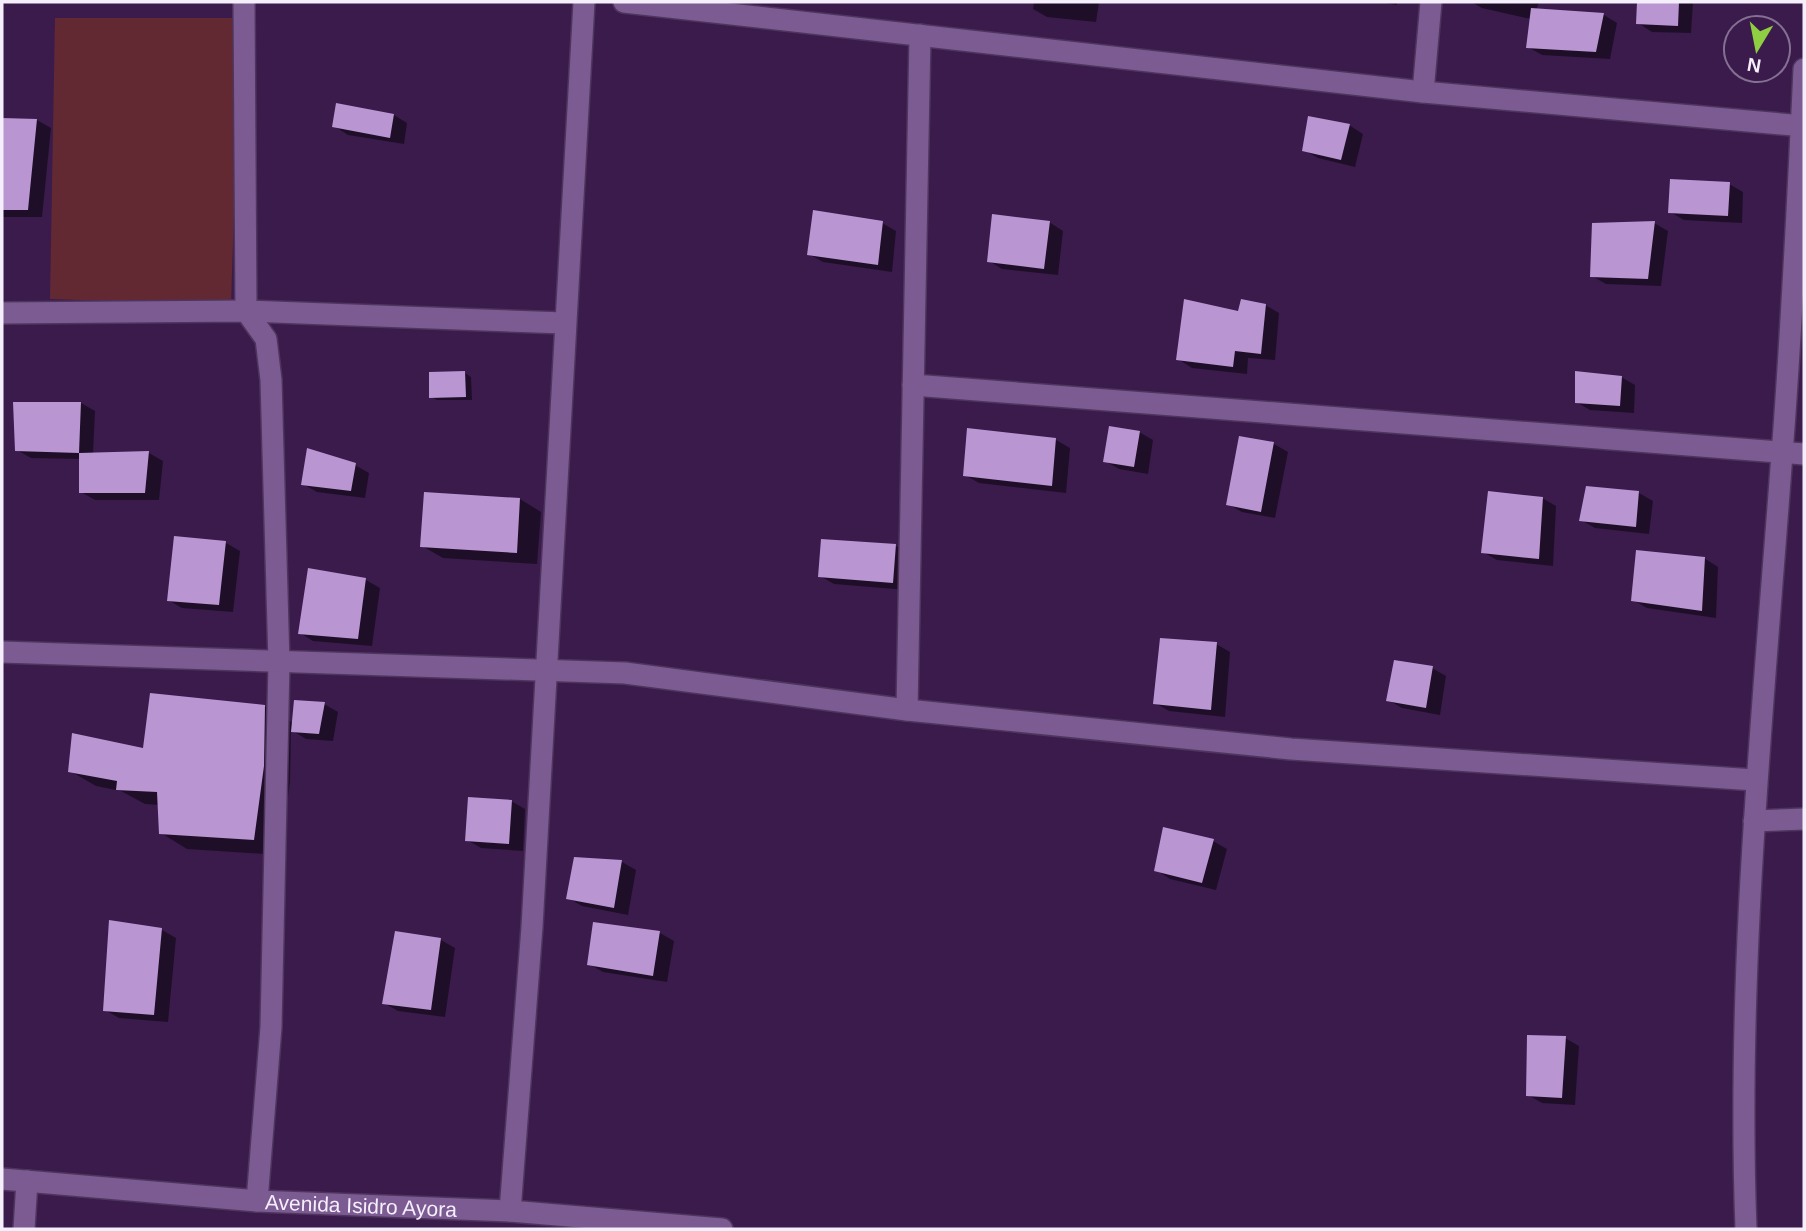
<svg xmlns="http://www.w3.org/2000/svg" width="1806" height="1231" font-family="Arial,sans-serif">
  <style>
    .park { fill: #622933 }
    .shadow { fill: #0007 }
    .building { fill: #b995d2 }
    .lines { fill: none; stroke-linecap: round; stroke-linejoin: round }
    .minor-casing { stroke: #4f355d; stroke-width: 24 }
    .minor { stroke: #7b5b92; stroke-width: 21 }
    .labels { text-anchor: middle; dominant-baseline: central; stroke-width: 7; stroke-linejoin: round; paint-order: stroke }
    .street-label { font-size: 21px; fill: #f5eefb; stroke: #3a1b4c }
  </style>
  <rect width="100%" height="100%" fill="#3a1b4c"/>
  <path class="park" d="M 55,18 L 240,18 L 231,305 L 50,299 Z"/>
  <path class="shadow" d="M 1034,2 L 1099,2 L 1096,22 L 1047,17 L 1033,9 Z
    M 1380,2 L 1397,2 L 1397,5 Z
    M 1471,2 L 1539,2 L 1536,11 L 1604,15 L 1617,23 L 1610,59 L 1542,55 L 1528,47 L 1531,19 L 1482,8 Z
    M 1639,2 L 1693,2 L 1691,33 L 1652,32 L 1638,23 Z
    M 394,115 L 407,123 L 404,144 L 348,135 L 334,126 Z
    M 2,120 L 37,120 L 51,128 L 42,217 L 2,217 Z
    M 1349,125 L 1363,134 L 1355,167 L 1318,158 L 1304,150 Z
    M 1729,184 L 1743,192 L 1742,223 L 1684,220 L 1670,212 Z
    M 1049,222 L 1063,231 L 1058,275 L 1002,269 L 989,261 Z
    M 882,223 L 896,231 L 892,272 L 823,262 L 809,254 Z
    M 1654,223 L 1668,231 L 1661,286 L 1606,284 L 1592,276 Z
    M 1265,305 L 1279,313 L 1275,360 L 1248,358 L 1247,374 L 1192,368 L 1178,359 L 1239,313 Z
    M 465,373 L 471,377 L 472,400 L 437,400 L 431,397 Z
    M 1621,377 L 1635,385 L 1634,413 L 1590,410 L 1576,402 Z
    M 81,403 L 95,411 L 93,454 L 149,453 L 163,461 L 159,500 L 95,500 L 81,492 L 81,459 L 31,458 L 17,450 Z
    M 1139,432 L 1153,440 L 1148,474 L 1119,469 L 1105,461 Z
    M 1241,438 L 1274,444 L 1288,452 L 1275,518 L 1242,512 L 1228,504 Z
    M 1056,440 L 1070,448 L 1066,493 L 979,483 L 965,475 Z
    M 355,465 L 369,473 L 365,498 L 317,492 L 303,484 Z
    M 1587,488 L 1639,493 L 1653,501 L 1649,534 L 1595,528 L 1581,520 Z
    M 1542,498 L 1556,506 L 1553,566 L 1497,560 L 1483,552 Z
    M 520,499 L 541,512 L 537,564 L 443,558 L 422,546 Z
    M 226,543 L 240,551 L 233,612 L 182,608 L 168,600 Z
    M 896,546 L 910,554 L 907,590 L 834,584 L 820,576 Z
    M 1704,558 L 1718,567 L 1716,618 L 1647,608 L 1633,600 Z
    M 310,570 L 366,580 L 380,588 L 372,646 L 313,641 L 300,633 Z
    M 1216,644 L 1230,652 L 1225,717 L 1169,711 L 1155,703 Z
    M 1432,668 L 1446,676 L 1440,715 L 1402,708 L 1388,700 Z
    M 324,704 L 338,712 L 333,741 L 306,739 L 291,730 L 290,782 L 280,855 L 187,849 L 161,833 L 159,805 L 145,804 L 121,791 L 96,786 L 70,771 L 144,750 L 264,706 L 293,723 Z
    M 511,801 L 525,809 L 523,851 L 481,848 L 467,840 Z
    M 1213,841 L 1227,849 L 1216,890 L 1170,879 L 1156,870 Z
    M 622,862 L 636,870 L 628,915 L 582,906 L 568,898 Z
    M 162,930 L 176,938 L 168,1022 L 119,1018 L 105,1010 Z
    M 660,933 L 674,941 L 667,982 L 603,972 L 589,964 Z
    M 441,940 L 455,948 L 445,1017 L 398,1011 L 384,1003 Z
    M 1565,1038 L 1579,1046 L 1575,1105 L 1542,1103 L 1528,1095 Z"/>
  <path class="building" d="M 1637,2 L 1679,2 L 1678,26 L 1636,24 Z
    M 1531,8 L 1604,13 L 1596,52 L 1526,48 Z
    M 336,103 L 394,114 L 390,138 L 332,127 Z
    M 1308,116 L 1350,124 L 1341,160 L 1302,151 Z
    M 2,118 L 37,119 L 28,210 L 2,210 Z
    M 1670,179 L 1730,182 L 1728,216 L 1668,213 Z
    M 813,210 L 883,221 L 878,265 L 807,255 Z
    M 992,214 L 1050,221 L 1044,269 L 987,262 Z
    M 1655,221 L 1648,279 L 1590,277 L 1592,223 Z
    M 1184,299 L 1238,311 L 1241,299 L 1266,304 L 1261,354 L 1235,351 L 1233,367 L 1176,360 Z
    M 465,371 L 466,397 L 429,398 L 429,372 Z
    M 1575,371 L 1622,376 L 1620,406 L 1575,403 Z
    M 13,402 L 81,402 L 79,453 L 15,451 Z
    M 1109,426 L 1140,431 L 1134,467 L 1103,462 Z
    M 967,428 L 1056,438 L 1052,486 L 963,476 Z
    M 1239,436 L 1274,442 L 1261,512 L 1226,505 Z
    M 307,448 L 356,463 L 351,491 L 301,485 Z
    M 149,451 L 145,493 L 79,493 L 79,453 Z
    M 1586,486 L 1639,491 L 1636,527 L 1579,521 Z
    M 1488,491 L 1543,497 L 1539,559 L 1481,553 Z
    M 424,492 L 520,498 L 517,553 L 420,547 Z
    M 174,536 L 226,541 L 219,605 L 167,601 Z
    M 821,539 L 896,544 L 893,583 L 818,577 Z
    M 1636,550 L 1705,557 L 1702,611 L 1631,601 Z
    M 308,568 L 366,578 L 358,639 L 298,634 Z
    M 1160,638 L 1217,642 L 1211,710 L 1153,704 Z
    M 1394,660 L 1433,666 L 1426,708 L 1386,701 Z
    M 150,693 L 265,705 L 264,766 L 254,840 L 159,834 L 157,792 L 116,790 L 117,781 L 68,772 L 72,733 L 143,748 Z
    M 294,700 L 325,702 L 319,734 L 291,732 Z
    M 468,797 L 512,800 L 509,844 L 465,841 Z
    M 1163,827 L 1214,839 L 1202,883 L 1154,871 Z
    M 574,857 L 622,860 L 614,908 L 566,899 Z
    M 109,920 L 162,928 L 154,1015 L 103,1011 Z
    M 593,922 L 660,931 L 653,976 L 587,965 Z
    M 395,931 L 441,938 L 431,1010 L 382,1004 Z
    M 1527,1035 L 1566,1036 L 1562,1098 L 1526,1096 Z"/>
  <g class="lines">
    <g class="minor-casing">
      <g id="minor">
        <path d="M 244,2 L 246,311 L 266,339 L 271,380 L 279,663 L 271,1027 L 257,1201"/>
        <path d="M 624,2 L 1423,92 L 1804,126"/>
        <path d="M 1423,92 L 1431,2"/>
        <path d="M 2,313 L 246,311 L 564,323"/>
        <path d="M 913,385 L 1804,454"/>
        <path d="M 2,652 L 625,673 L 907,710 L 1291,749 L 1755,780"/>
        <path d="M 907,710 L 920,35"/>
        <path d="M 1754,821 L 1804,819"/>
        <path id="s1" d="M 2,1179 L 257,1201 L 510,1211 L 722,1229"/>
        <path d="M 510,1211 L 532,927 L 584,2"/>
        <path d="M 24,1229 L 27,1181"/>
        <path d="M 1746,1229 C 1736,970 1763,712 1782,454 C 1792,326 1798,197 1804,69"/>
      </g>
    </g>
    <use href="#minor" class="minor"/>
  </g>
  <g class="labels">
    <g class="street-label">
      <text stroke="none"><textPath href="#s1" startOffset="360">Avenida Isidro Ayora</textPath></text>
    </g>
  </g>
  <rect width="1806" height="1231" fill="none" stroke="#f5eefb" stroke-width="7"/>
  <g transform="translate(1757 49) rotate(190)"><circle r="33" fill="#3a1b4c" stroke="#856f92" stroke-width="2"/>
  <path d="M0-5L12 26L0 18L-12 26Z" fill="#8fcd42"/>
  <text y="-10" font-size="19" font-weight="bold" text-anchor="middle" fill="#f5eefb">N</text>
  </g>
</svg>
